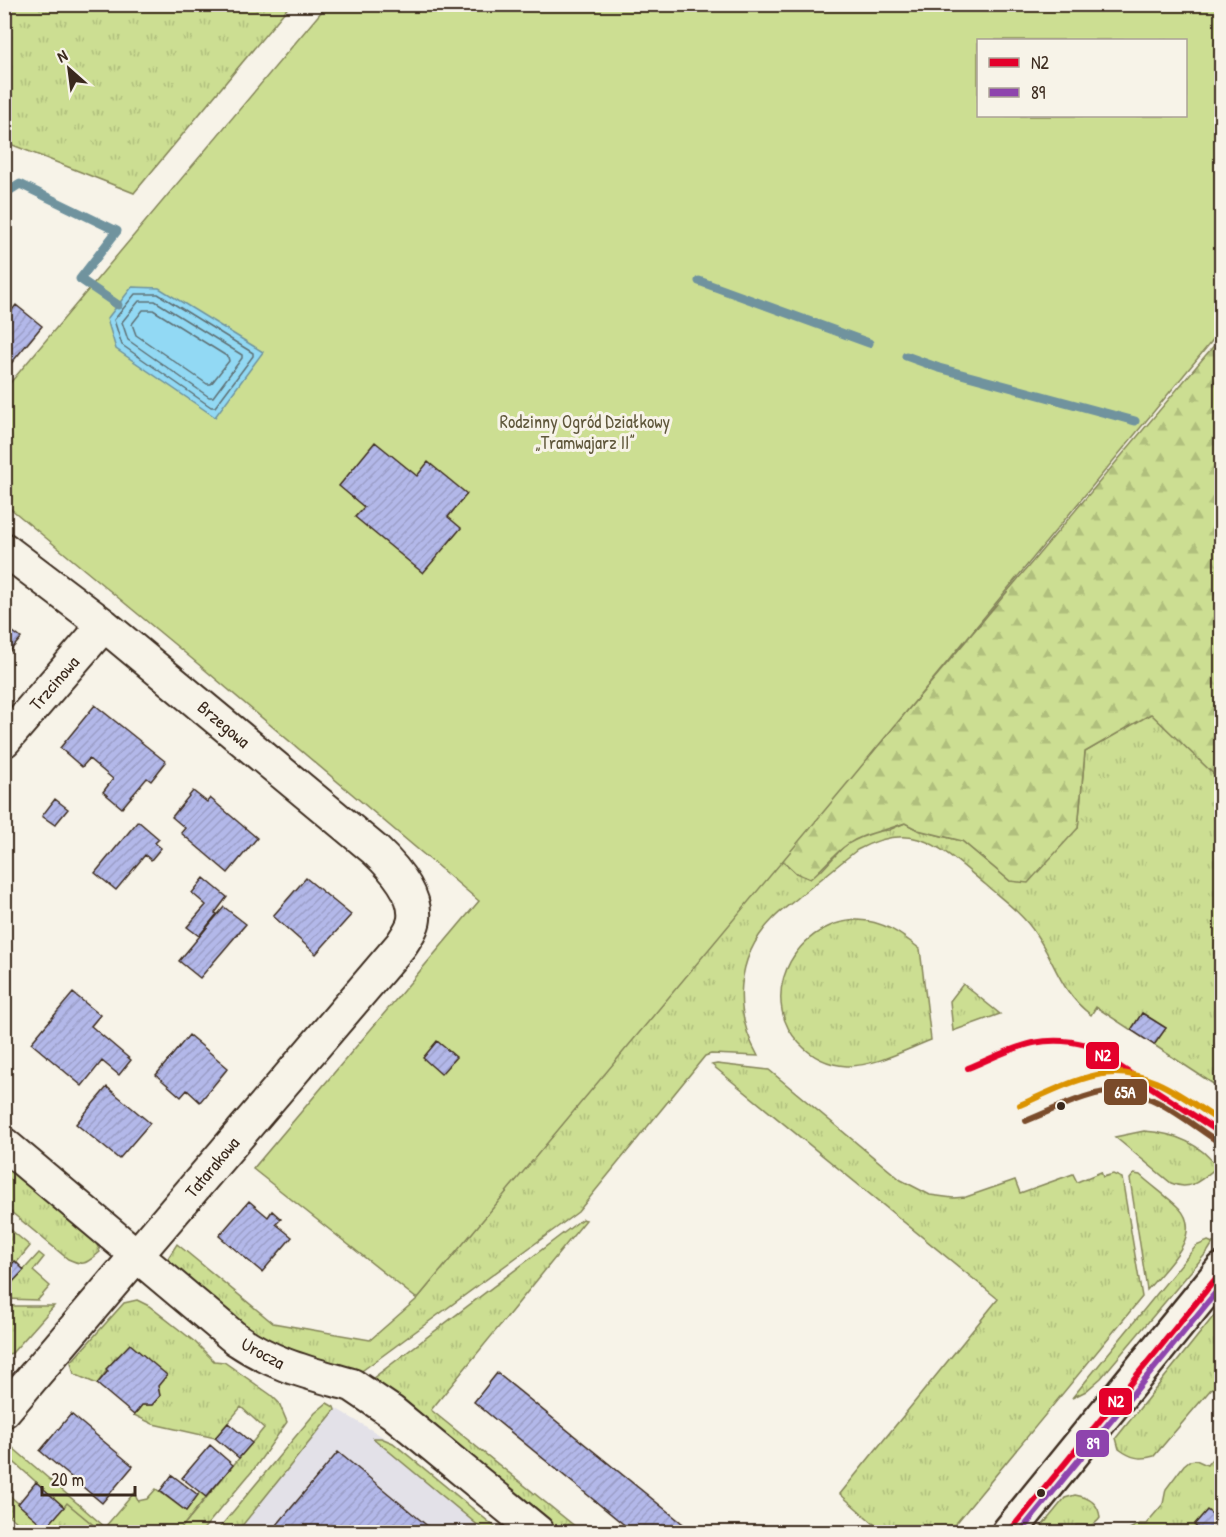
<svg xmlns="http://www.w3.org/2000/svg" width="1226" height="1537" font-family="'Patrick Hand',sans-serif">
  <style>
    .built { fill: #e3e1e8 }
    .grass { fill: url(#grass-tufts); stroke: #848458; stroke-width: 1.5 }
    .forest { fill: url(#forest-firs); stroke: #848458; stroke-width: 1.5 }
    .green { fill: #ccde92; stroke: #848458; stroke-width: 1.5; fill-rule: evenodd }
    .water { fill: #92d9f4; stroke: #6f939e; stroke-width: 1.5 }
    .lines { fill: none; stroke-linecap: round; stroke-linejoin: round }
    .shore { stroke: #5e7074; stroke-width: 1.5 }
    .stream { stroke: #6f939e; stroke-width: 9 }
    .building { fill: url(#building-hatch); stroke: #3b2a1e; stroke-width: 1.5 }
    .minor-casing { stroke: #3b2a1e; stroke-width: 36 }
    .tertiary-casing { stroke: #3b2a1e; stroke-width: 38 }
    .minor { stroke: #f7f3e8; stroke-width: 32 }
    .tertiary { stroke: #f7f3e8; stroke-width: 33 }
    .bus-1-casing { stroke: #f7f3e8; stroke-width: 10 }
    .bus-2-casing { stroke: #f7f3e8; stroke-width: 10 }
    .bus-3-casing { stroke: #f7f3e8; stroke-width: 10 }
    .bus-4-casing { stroke: #f7f3e8; stroke-width: 10 }
    .bus-1 { stroke: #e4002b; stroke-width: 6 }
    .bus-2 { stroke: #8e44ad; stroke-width: 6 }
    .bus-3 { stroke: #7a4b2a; stroke-width: 6 }
    .bus-4 { stroke: #db9304; stroke-width: 6 }
    .bus-dot { fill: #3b2a1e; stroke: #f7f3e8; stroke-width: 2 }
    .labels { text-anchor: middle; dominant-baseline: central; stroke-width: 6; stroke-linejoin: round; paint-order: stroke }
    .park-label { font-size: 18px; fill: #5f573b; stroke: #f7f3e8 }
    .street-label { font-size: 18px; fill: #3b2a1e; stroke: #f7f3e8 }
    .line-badge { stroke: #f7f3e8; stroke-width: 2 }
    .badge-label { font-size: 16px; text-anchor: middle; font-weight: bold; fill: #fff }
  </style>
  <defs>
    <pattern id="grass-tufts" width="24" height="20" patternUnits="userSpaceOnUse" patternTransform="scale(1.5)"><rect width="24" height="20" fill="#ccde92"/><path d="M3 7l-1-3M5 7V3M7 7l1-3M15 17l-1-3M17 17v-4M19 17l1-3" fill="none" stroke="#b0bf7d"/></pattern>
    <pattern id="forest-firs" width="22" height="20" patternUnits="userSpaceOnUse" patternTransform="scale(1.5)"><rect width="22" height="20" fill="#ccde92"/><path d="M5 1l3.5 6h-7zM16 11l3.5 6h-7z" fill="#b0bf7d"/></pattern>
    <pattern id="building-hatch" width="6" height="6" patternUnits="userSpaceOnUse" patternTransform="scale(1.5)"><rect width="6" height="6" fill="#b3b8e9"/><path d="M-1 1l2-2M0 6l6-6M5 7l2-2" fill="none" stroke="#9b9ec7"/></pattern>
  </defs>
  <rect width="100%" height="100%" fill="#f7f3e8"/>
  <filter id="ink" filterUnits="userSpaceOnUse"><feTurbulence type="fractalNoise" baseFrequency=".0167" numOctaves="2"/><feDisplacementMap in="SourceGraphic" scale="12" xChannelSelector="R" yChannelSelector="G"/><feConvolveMatrix kernelMatrix="1 2 1 2 8 2 1 2 1" color-interpolation-filters="sRGB"/></filter>
  <g filter="url(#ink)">
    <path class="built" d="M 327,1403 L 393,1443 L 502,1532 L 217,1532 Z"/>
    <path class="grass" d="M 13,4 L 290,4 L 290,5 L 134,193 L 5,142 L 5,14 Z
      M 1151,713 L 1221,781 L 1221,1089 L 1154,1045 L 1166,1028 L 1142,1013 L 1131,1030 L 1096,1007 L 1091,1015 C 1060,992 1056,963 1035,933 C 1023,914 1003,900 986,885 C 942,849 916,818 857,850 C 838,865 819,881 800,896 C 791,904 780,911 772,920 C 735,958 733,1012 758,1056 L 711,1054 L 705,1056 L 578,1212 L 359,1373 L 325,1364 L 260,1338 L 170,1264 L 168,1258 L 177,1244 L 273,1323 L 370,1340 L 417,1299 L 782,860 L 796,873 L 822,870 L 846,844 L 870,832 L 889,830 L 905,823 L 918,830 L 962,841 L 1010,881 L 1078,828 L 1085,752 Z
      M 857,920 C 883,921 900,933 920,949 L 931,1040 C 905,1050 876,1066 847,1066 C 829,1065 812,1057 799,1043 C 763,1005 784,945 830,926 C 838,922 848,921 857,920 Z
      M 963,984 L 1000,1014 L 953,1031 L 950,1001 Z
      M 717,1064 L 769,1070 L 901,1180 L 930,1195 L 953,1198 L 966,1197 L 1015,1180 L 1020,1193 L 1073,1174 L 1077,1182 L 1101,1172 L 1103,1177 L 1113,1174 L 1122,1178 L 1142,1297 L 949,1532 L 883,1532 L 840,1494 L 998,1299 L 712,1065 Z
      M 1144,1131 C 1174,1133 1200,1143 1217,1167 C 1202,1179 1191,1192 1171,1183 L 1115,1137 Z
      M 4,1162 L 94,1238 L 100,1252 C 86,1263 85,1267 68,1259 L 5,1207 Z
      M 1134,1174 L 1140,1175 C 1152,1186 1167,1196 1179,1208 C 1205,1235 1164,1269 1147,1290 L 1130,1179 Z
      M 582,1219 L 586,1220 L 431,1410 L 582,1532 L 562,1532 L 390,1391 L 372,1379 Z
      M 5,1225 L 30,1246 L 17,1262 L 15,1261 L 5,1271 Z
      M 1208,1241 L 1213,1243 L 1208,1251 L 1101,1378 L 1086,1391 L 1072,1398 L 1196,1246 Z
      M 39,1253 L 44,1257 L 33,1271 L 50,1286 L 38,1300 L 5,1299 L 4,1284 L 8,1287 Z
      M 137,1300 L 149,1306 L 195,1342 L 214,1361 L 224,1362 L 271,1395 L 279,1403 L 287,1422 L 254,1469 L 201,1532 L 178,1532 L 264,1428 L 241,1407 L 215,1438 L 153,1424 L 134,1415 L 142,1405 L 152,1405 L 160,1396 L 158,1386 L 117,1356 L 97,1384 L 74,1374 L 71,1362 L 124,1303 Z
      M 5,1306 L 54,1306 L 12,1353 L 5,1355 Z
      M 1221,1307 L 1221,1391 L 1218,1392 L 1212,1388 L 1154,1456 C 1140,1460 1131,1458 1119,1449 L 1116,1438 Z
      M 327,1403 L 334,1407 L 335,1410 L 237,1532 L 216,1532 L 315,1413 Z
      M 373,1438 L 381,1438 L 393,1443 L 501,1532 L 486,1532 Z
      M 1221,1448 L 1221,1532 L 1124,1532 L 1139,1524 L 1146,1524 L 1163,1504 L 1166,1489 L 1184,1465 L 1189,1461 L 1196,1460 L 1207,1465 Z
      M 4,1491 L 46,1527 L 66,1502 L 102,1532 L 29,1532 L 5,1512 Z
      M 1075,1495 C 1088,1497 1099,1503 1100,1518 C 1094,1527 1087,1526 1077,1525 L 1070,1532 L 1037,1532 L 1065,1498 Z"/>
    <path class="forest" d="M 1221,337 L 1221,781 L 1151,714 L 1085,752 L 1078,828 L 1028,883 L 1010,881 L 962,841 L 918,830 L 905,823 C 886,831 866,832 848,844 C 834,853 824,868 810,879 L 796,873 L 782,860 Z"/>
    <path class="green" d="M 327,5 L 1221,5 L 1221,330 L 850,780 L 417,1299 L 253,1169 L 479,901 L 185,653 L 5,504 L 5,389 ZM 978,40 L 1186,40 L 1186,116 L 978,116 Z
      M 13,1448 L 105,1527 L 134,1493 L 138,1501 L 147,1499 L 156,1489 L 186,1511 L 200,1492 L 206,1497 L 178,1532 L 102,1532 L 67,1503 L 64,1507 L 6,1455 Z"/>
    <path class="water" d="M 132,287 L 159,288 L 263,352 L 215,417 L 116,349 L 107,319 Z"/>
    <g class="lines">
      <path class="shore" d="M 135,294 L 158,294 L 253,353 L 253,356 L 215,407 L 211,407 L 122,345 L 114,320 Z
        M 139,301 L 155,301 L 242,355 L 242,358 L 213,397 L 209,397 L 128,340 L 122,322 Z
        M 143,310 L 153,310 L 228,357 L 229,361 L 211,384 L 207,384 L 136,335 L 132,324 Z"/>
      <path class="stream" d="M 4,194 L 20,184 L 117,231 L 80,279 L 118,305
        M 699,281 L 869,343
        M 906,356 L 939,368 L 1135,421"/>
    </g>
    <path class="building" d="M 16,305 L 42,326 L 4,372 L 4,320 Z
      M 375,442 L 417,476 L 428,462 L 467,494 L 448,517 L 461,528 L 423,573 L 355,517 L 364,507 L 339,486 Z
      M 4,625 L 21,638 L 4,658 Z
      M 95,705 L 166,762 L 151,781 L 147,778 L 122,808 L 103,792 L 113,779 L 89,759 L 82,767 L 60,748 Z
      M 193,791 L 207,802 L 210,798 L 257,838 L 228,873 L 181,833 L 185,828 L 172,817 Z
      M 55,799 L 68,809 L 55,825 L 42,816 Z
      M 138,821 L 159,839 L 155,843 L 161,848 L 151,860 L 145,855 L 116,890 L 95,873 Z
      M 204,878 L 227,897 L 215,913 L 217,914 L 199,936 L 187,927 L 206,905 L 192,893 Z
      M 306,878 L 351,915 L 316,954 L 273,916 Z
      M 224,907 L 246,924 L 200,978 L 179,961 Z
      M 73,993 L 100,1015 L 91,1026 L 131,1060 L 119,1075 L 102,1061 L 82,1086 L 31,1043 Z
      M 1142,1013 L 1166,1028 L 1154,1045 L 1131,1030 Z
      M 189,1035 L 228,1068 L 200,1102 L 187,1090 L 181,1097 L 156,1075 Z
      M 437,1041 L 456,1057 L 441,1074 L 423,1058 Z
      M 107,1087 L 150,1123 L 119,1159 L 76,1124 Z
      M 249,1201 L 268,1217 L 272,1211 L 281,1219 L 276,1224 L 292,1237 L 262,1272 L 219,1236 Z
      M 15,1261 L 24,1270 L 8,1287 L 4,1284 L 4,1271 Z
      M 130,1344 L 167,1375 L 158,1386 L 160,1396 L 152,1405 L 142,1405 L 134,1415 L 97,1384 L 108,1371 L 106,1369 Z
      M 497,1373 L 693,1532 L 633,1532 L 474,1402 Z
      M 71,1414 L 133,1466 L 102,1503 L 40,1451 Z
      M 228,1423 L 252,1443 L 239,1458 L 215,1438 Z
      M 210,1445 L 233,1465 L 206,1497 L 182,1478 Z
      M 338,1452 L 430,1528 L 427,1532 L 271,1532 Z
      M 172,1475 L 198,1495 L 186,1511 L 160,1491 Z
      M 36,1482 L 64,1507 L 46,1528 L 18,1504 Z
      M 1207,1510 L 1222,1522 L 1222,1532 L 1203,1532 L 1194,1525 Z"/>
    <g class="lines">
      <g class="minor-casing">
        <path id="minor" d="M 4,549 L 104,625 L 375,850 C 392,866 417,893 414,919 C 413,928 406,937 401,945 L 4,1411
          M 4,741 L 104,625
          M 4,1144 L 236,1339 C 276,1366 306,1372 352,1385 L 392,1412 L 538,1532"/>
      </g>
      <g class="tertiary-casing">
        <path id="tertiary" d="M 1009,1532 L 1222,1270"/>
      </g>
      <use href="#minor" class="minor"/>
      <use href="#tertiary" class="tertiary"/>
      <g class="bus-1-casing">
        <path id="bus-1" d="M 968,1068 C 1012,1050 1038,1032 1087,1045 L 1222,1134
          M 1009,1532 L 1222,1271"/>
      </g>
      <g class="bus-2-casing">
        <path id="bus-2" d="M 1020,1532 L 1222,1285"/>
      </g>
      <g class="bus-3-casing">
        <path id="bus-3" d="M 1026,1121 C 1051,1111 1075,1098 1100,1093 C 1144,1082 1183,1119 1217,1141"/>
      </g>
      <g class="bus-4-casing">
        <path id="bus-4" d="M 1020,1105 C 1045,1094 1070,1081 1097,1075 C 1144,1064 1185,1098 1222,1123"/>
      </g>
      <use href="#bus-1" class="bus-1"/>
      <use href="#bus-2" class="bus-2"/>
      <use href="#bus-3" class="bus-3"/>
      <use href="#bus-4" class="bus-4"/>
    </g>
  </g>
  <g class="bus-dot">
    <circle cx="1061" cy="1106" r="5"/>
    <circle cx="1041" cy="1493" r="5"/>
  </g>
  <g class="labels">
    <g class="park-label">
      <text x="585" y="421">Rodzinny Ogród Działkowy<tspan x="585" dy="21">„Tramwajarz II”</tspan></text>
    </g>
    <g class="street-label">
      <text transform="translate(54 683) rotate(-49)">Trzcinowa</text>
      <text transform="translate(224 724) rotate(40)">Brzegowa</text>
      <text transform="translate(212 1167) rotate(-50)">Tatarakowa</text>
      <text transform="translate(263 1353) rotate(28)">Urocza</text>
    </g>
  </g>
  <g class="line-badge">
    <rect x="1085" y="1041" width="35" height="29" rx="6" fill="#e4002b"/>
    <rect x="1103" y="1078" width="45" height="28" rx="6" fill="#7a4b2a"/>
    <rect x="1098" y="1387" width="35" height="29" rx="6" fill="#e4002b"/>
    <rect x="1075" y="1429" width="35" height="29" rx="6" fill="#8e44ad"/>
  </g>
  <g class="badge-label">
    <text x="1103" y="1061">N2</text>
    <text x="1125" y="1098">65A</text>
    <text x="1116" y="1407">N2</text>
    <text x="1093" y="1449">89</text>
  </g>
  <rect width="1226" height="1537" fill="none" stroke="#f7f3e8" stroke-width="24"/>
  <rect x="12" y="12" width="1202" height="1513" fill="none" stroke="#3b2a1e" stroke-width="2" filter="url(#ink)"/>
  <rect x="977" y="39" width="210" height="78" fill="#f7f3e8" stroke="#aca397" stroke-width="1.5"/>
  <rect x="989" y="58" width="30" height="9" fill="#e4002b" stroke="#aca397" stroke-width="1.5"/>
  <text x="1031" y="69" font-size="18" fill="#3b2a1e">N2</text>
  <rect x="989" y="88" width="30" height="9" fill="#8e44ad" stroke="#aca397" stroke-width="1.5"/>
  <text x="1031" y="99" font-size="18" fill="#3b2a1e">89</text>
  <g transform="translate(69 69) rotate(332)" stroke="#f7f3e8" stroke-width="4.5" paint-order="stroke">
  <path d="M0-4.5L10 22L0 15L-10 22Z" fill="#3b2a1e"/>
  <text y="-9" font-size="16" font-weight="bold" text-anchor="middle" fill="#3b2a1e">N</text>
  </g>
  <path d="M42 1486v9h93v-9" fill="none" stroke="#3b2a1e" stroke-width="3"/>
  <text x="51" y="1486" font-size="18" fill="#3b2a1e" stroke="#f7f3e8" stroke-width="4.5" paint-order="stroke">20 m</text>
</svg>
